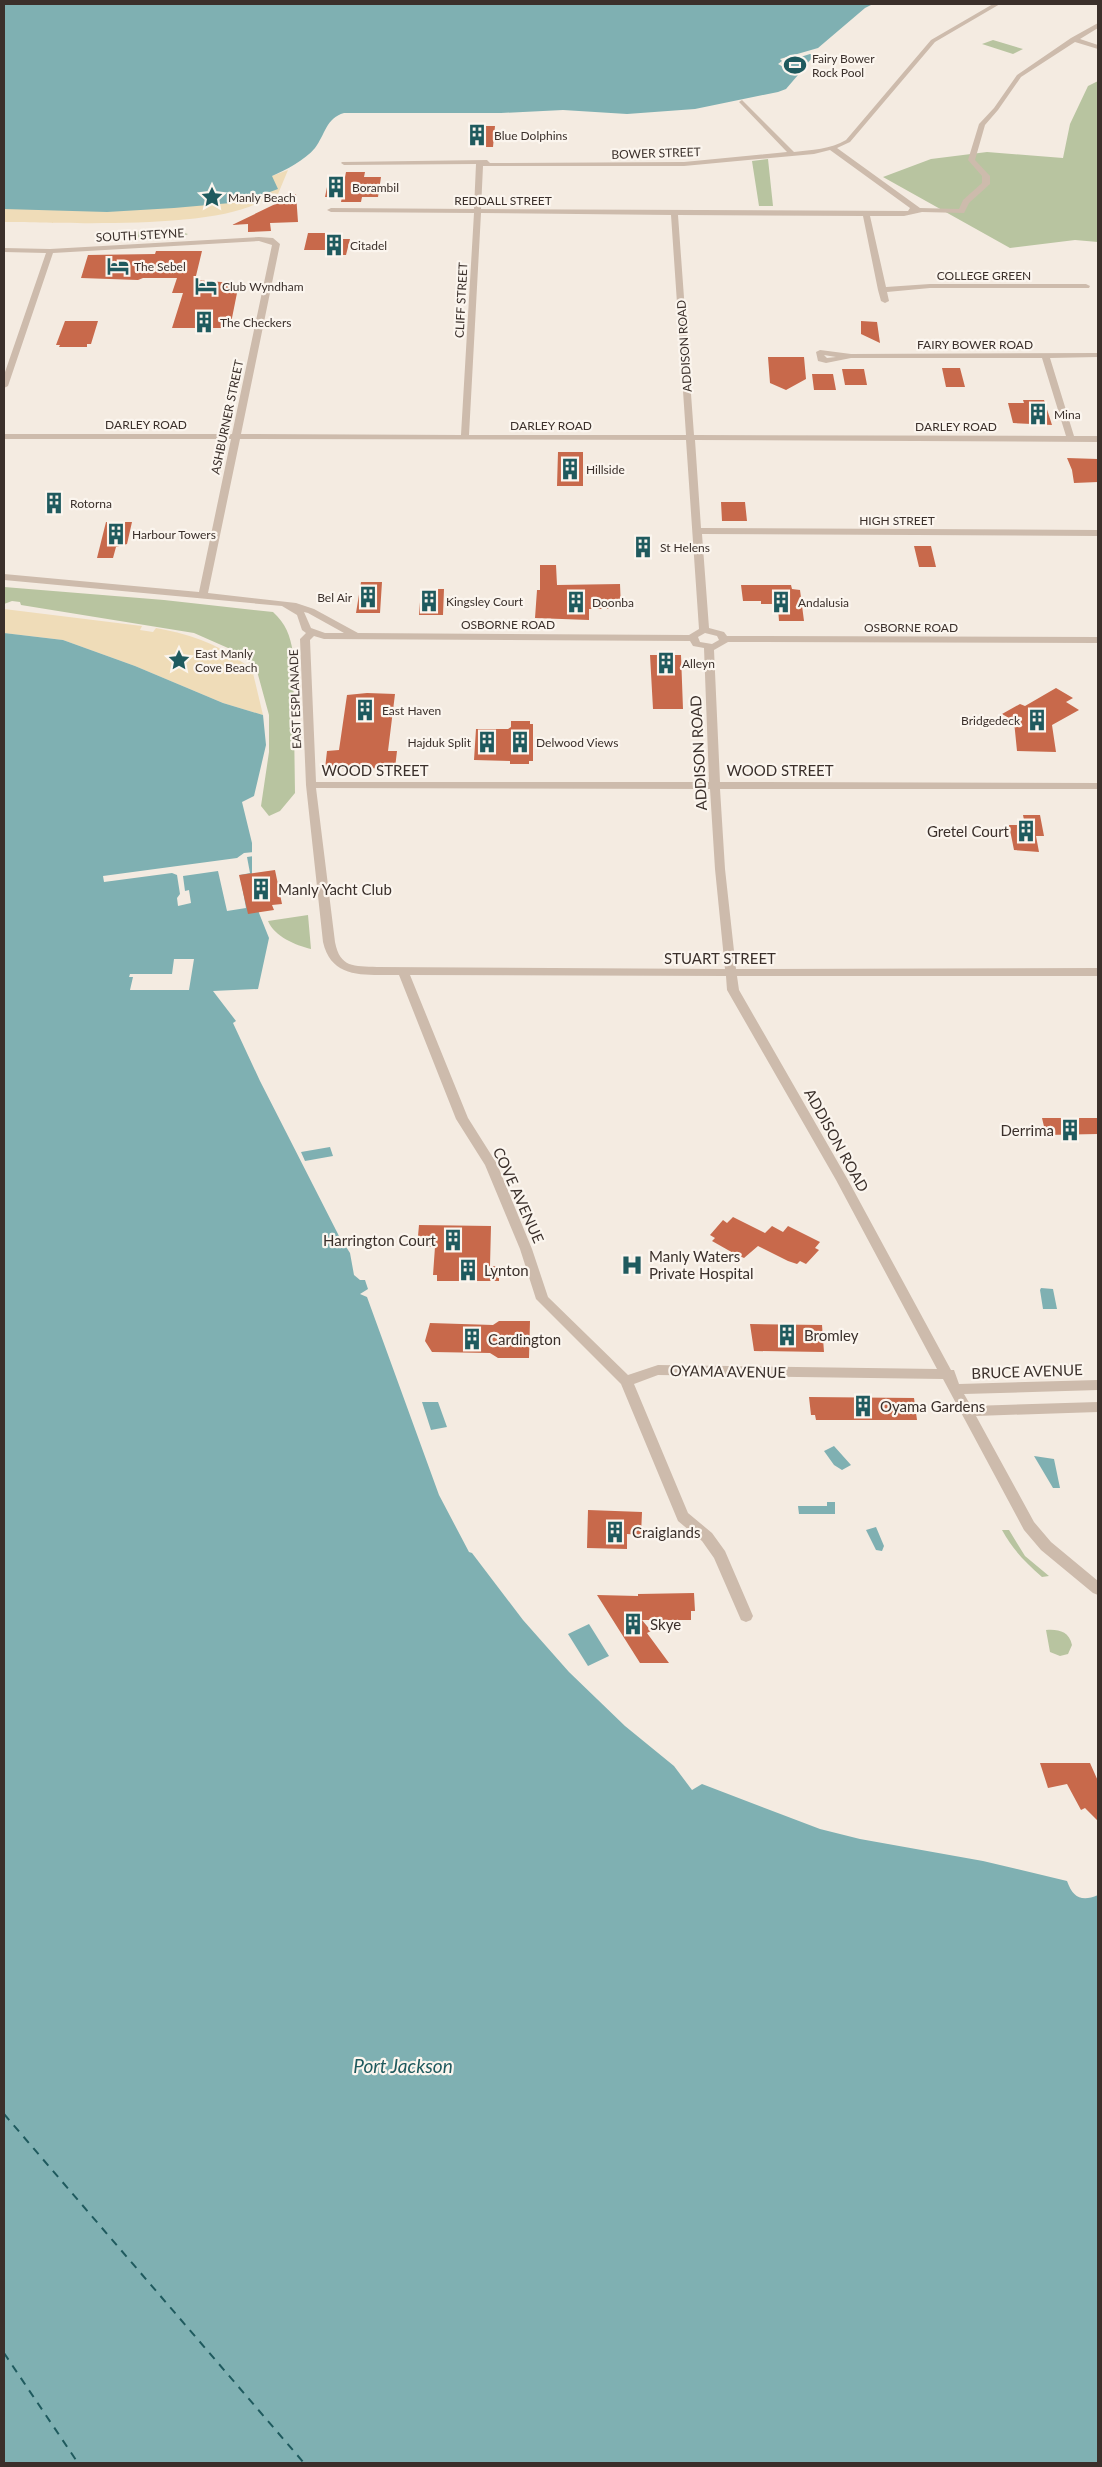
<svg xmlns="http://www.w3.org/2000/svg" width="1102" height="2467" font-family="Lato,sans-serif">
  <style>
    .green { fill: #b8c4a0 }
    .sand { fill: #efdcb8 }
    .water { fill: #7fb0b2 }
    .pier { fill: #f4ebe1 }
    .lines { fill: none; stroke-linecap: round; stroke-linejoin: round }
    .ferry { stroke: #1f5a5e; stroke-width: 2; stroke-dasharray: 8 7; stroke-linecap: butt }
    .building { fill: #c8694b }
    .minor { fill: #cdbbac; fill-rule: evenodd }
    .labels { text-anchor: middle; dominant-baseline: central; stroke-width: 4.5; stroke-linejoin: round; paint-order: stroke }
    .far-poi-label { font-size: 12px; fill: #3b302b; stroke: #fbf5ee; text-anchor: start }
    .far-street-label { font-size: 12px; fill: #3b302b; stroke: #fbf5ee }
    .street-label { font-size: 15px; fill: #3b302b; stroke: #fbf5ee }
    .poi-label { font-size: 15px; fill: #3b302b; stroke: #fbf5ee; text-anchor: start }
    .near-water-label { font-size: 19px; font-style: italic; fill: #1f5a5e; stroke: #fbf5ee }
  </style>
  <rect width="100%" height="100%" fill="#f4ebe1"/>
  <path class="green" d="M 993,40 L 1023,49 L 1013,54 L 982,44 Z
    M 1098,81 L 1098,242 L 1075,240 L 1010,248 L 883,177 L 931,159 L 987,152 L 1063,158 L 1070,124 L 1088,86 Z
    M 768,159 L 773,206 L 759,206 L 752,161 Z
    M 155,231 L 177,231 L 188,234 L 184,236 L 125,239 L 120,236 L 130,232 Z
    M 4,587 L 164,600 L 273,612 C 286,624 290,635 293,653 L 295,793 L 280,811 L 269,816 L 261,806 L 269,752 L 269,715 L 257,671 L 254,666 L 228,648 L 194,633 L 21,605 L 20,602 L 12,601 L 4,604 Z
    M 308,915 L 311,949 C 295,945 275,937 268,921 Z
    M 1002,1530 L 1009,1530 L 1025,1556 L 1049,1576 L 1042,1577 C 1025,1562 1013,1550 1002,1530 Z
    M 1046,1630 C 1058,1629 1069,1631 1072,1645 L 1068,1654 L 1060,1656 L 1050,1652 Z"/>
  <path class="sand" d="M 288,170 L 278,194 L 270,193 C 241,232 55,222 4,222 L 4,209 L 258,181 Z
    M 4,609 L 142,626 L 140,630 L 153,632 L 156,628 C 197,636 218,644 252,669 L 263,715 L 223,703 L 135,666 L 63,640 L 4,633 Z"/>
  <path class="water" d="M 4,4 L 873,4 L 865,8 L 818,48 L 780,59 L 782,61 L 778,64 L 798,75 L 786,89 L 778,92 L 695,109 L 627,114 L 563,110 L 501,113 L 344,113 C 326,118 325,135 315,148 C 305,160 286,170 272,176 L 278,189 L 242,202 L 174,208 L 107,212 L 4,209 Z
    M 810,54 L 814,56 L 799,72 L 781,63 Z
    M 4,633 L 63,640 L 135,666 L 223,703 L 263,715 L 266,745 L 254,796 L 242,802 L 252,843 L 252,875 L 259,913 L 269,938 L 258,989 L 213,991 L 236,1021 L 233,1023 L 260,1081 L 339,1236 L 350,1253 L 354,1275 L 360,1280 L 365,1280 L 368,1289 L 360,1294 L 367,1297 L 439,1495 L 469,1552 L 472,1553 L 523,1620 L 569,1672 L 625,1726 L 674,1766 L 692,1790 L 702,1784 L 820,1829 L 860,1839 L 983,1861 L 1067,1881 C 1073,1898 1082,1902 1098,1895 L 1098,2463 L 4,2463 Z
    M 330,1147 L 333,1156 L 305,1161 L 301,1152 Z
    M 1041,1288 L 1053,1289 L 1057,1309 L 1043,1309 L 1040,1290 Z
    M 422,1402 L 438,1402 L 447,1427 L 431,1430 Z
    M 834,1446 L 851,1465 L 842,1470 L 834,1465 L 824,1451 Z
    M 1034,1456 L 1054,1459 L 1060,1488 L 1053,1488 Z
    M 827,1502 L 835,1502 L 835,1514 L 799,1514 L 798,1506 L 827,1506 Z
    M 876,1527 L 884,1546 L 882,1551 L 876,1550 L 866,1530 Z
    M 589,1624 L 609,1656 L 588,1666 L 568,1634 Z"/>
  <path class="pier" d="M 254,852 L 254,856 L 247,857 L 250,873 L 240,875 L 246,908 L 227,911 L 218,871 L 183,876 L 185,891 L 189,890 L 191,903 L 178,906 L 177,898 L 180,894 L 177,875 L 172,873 L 104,882 L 103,876 L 237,858 L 244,853 Z
    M 174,959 L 194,959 L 189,990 L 130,990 L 133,977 L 129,977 L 130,974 L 172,974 Z"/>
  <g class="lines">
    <path class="ferry" d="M 4,2114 L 304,2463
      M 4,2353 L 78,2463"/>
  </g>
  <path class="building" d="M 479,126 L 495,126 L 493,147 L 475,147 L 477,128 Z
    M 346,172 L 365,172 L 364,177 L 381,177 L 378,197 L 362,197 L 361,202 L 341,202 L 342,197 L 325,197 L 329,177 L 345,177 Z
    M 296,194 L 298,222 L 270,223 L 271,231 L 248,232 L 248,224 L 232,225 Z
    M 308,233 L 339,233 L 338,239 L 350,239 L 346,255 L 326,255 L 327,250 L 304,250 Z
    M 156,251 L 202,251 L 195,280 L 234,283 L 234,286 L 238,288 L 230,328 L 172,328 L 183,293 L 172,293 L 177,278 L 143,278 L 138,280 L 81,278 L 88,255 L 155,254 Z
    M 65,321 L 98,321 L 91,344 L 87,344 L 87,347 L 59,347 L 60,345 L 56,345 Z
    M 861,321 L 877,322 L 880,343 L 861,334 Z
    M 768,357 L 804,357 L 806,379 L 786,390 L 770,383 Z
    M 942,368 L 960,368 L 965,387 L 946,387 Z
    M 842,369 L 864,369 L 867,385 L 845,385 Z
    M 812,374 L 833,374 L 836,390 L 814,390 Z
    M 1023,400 L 1044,400 L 1052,425 L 1013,423 L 1008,403 L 1024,403 Z
    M 558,452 L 583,452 L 583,486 L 557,486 Z
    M 1067,458 L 1098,459 L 1098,482 L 1074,483 L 1072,470 Z
    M 721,502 L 745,502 L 747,521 L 722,521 Z
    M 106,522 L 132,522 L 127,544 L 116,547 L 113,558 L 97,558 Z
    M 914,546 L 931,546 L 936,567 L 919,567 Z
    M 540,565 L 556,565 L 557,585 L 620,584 L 621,609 L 589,609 L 589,620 L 535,618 L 537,590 L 540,590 Z
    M 361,582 L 382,582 L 380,613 L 356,613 Z
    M 741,585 L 791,585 L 792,589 L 800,590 L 804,621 L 779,621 L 778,608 L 774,608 L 774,604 L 761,604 L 761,601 L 743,601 Z
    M 421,589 L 444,589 L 443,615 L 419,615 Z
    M 650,655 L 681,655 L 683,709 L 653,709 Z
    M 1056,688 L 1073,698 L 1066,702 L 1079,710 L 1052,725 L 1056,752 L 1017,751 L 1014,721 L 1002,714 L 1020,704 L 1025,706 Z
    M 367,693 L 395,694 L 388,751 L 397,751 L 395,768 L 325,769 L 327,751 L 339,750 L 347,695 Z
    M 511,721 L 530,721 L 530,724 L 533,724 L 533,761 L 529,761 L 529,764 L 510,764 L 510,761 L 474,760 L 476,729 L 508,729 L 511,727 Z
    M 1023,815 L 1040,815 L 1044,836 L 1036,836 L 1039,852 L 1014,850 L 1009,825 L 1025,825 Z
    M 275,870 L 282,904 L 272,905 L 274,910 L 248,914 L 239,875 Z
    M 1042,1118 L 1098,1118 L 1098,1134 L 1046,1135 Z
    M 733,1217 L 765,1233 L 772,1226 L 783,1232 L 788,1226 L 820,1242 L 815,1248 L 819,1250 L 806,1264 L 800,1261 L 797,1264 L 788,1261 L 758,1246 L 744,1258 L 735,1254 L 712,1241 L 715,1238 L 710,1235 L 723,1220 L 727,1223 Z
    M 419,1225 L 491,1226 L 490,1266 L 499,1266 L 499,1281 L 437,1281 L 437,1275 L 433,1275 L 435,1247 L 417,1247 Z
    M 499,1321 L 530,1321 L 529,1358 L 498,1358 L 490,1353 L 432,1352 L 425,1341 L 430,1323 L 493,1325 Z
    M 750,1324 L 822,1325 L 824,1352 L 754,1351 Z
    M 809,1397 L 914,1398 L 917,1420 L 816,1420 L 815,1415 L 811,1415 Z
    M 588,1510 L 642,1512 L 641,1535 L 627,1534 L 627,1549 L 587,1548 Z
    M 694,1593 L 695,1611 L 691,1611 L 691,1620 L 642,1620 L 651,1631 L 647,1633 L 669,1663 L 640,1663 L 597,1595 L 638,1596 L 638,1594 Z
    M 1040,1763 L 1090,1763 L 1098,1781 L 1098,1821 L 1085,1808 L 1081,1810 L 1067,1784 L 1048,1788 Z"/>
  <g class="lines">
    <path class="minor" d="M 993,4 L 1000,4 L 935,42 L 850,142 L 837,148 L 920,208 L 959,209 L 963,200 L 982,183 L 982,176 L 968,160 L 979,124 L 994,108 L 1017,75 L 1071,38 L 1098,23 L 1098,28 L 1080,39 L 1098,45 L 1098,49 L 1075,42 L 1021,77 L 998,110 L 985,125 L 975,160 L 990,176 L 990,184 L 969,203 L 964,213 L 922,212 L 904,216 L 870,216 L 886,287 L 930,284 L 1086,284 L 1090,286 L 1089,288 L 930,288 L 887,292 L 889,301 L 885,303 L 881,301 L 878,290 L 863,216 L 678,215 L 694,435 L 1066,436 L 1042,358 L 851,358 L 826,363 L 818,361 L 816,352 L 820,350 L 851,354 L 1098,353 L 1098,357 L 1050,358 L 1074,436 L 1098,436 L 1098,442 L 695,440 L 701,528 L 1098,530 L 1098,536 L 702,534 L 709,628 L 724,632 L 727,636 L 1098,637 L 1098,643 L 728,642 L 714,650 L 720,782 L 1098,783 L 1098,789 L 720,789 L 725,869 L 736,969 L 1098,968 L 1098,976 L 737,976 L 739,990 L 848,1180 L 951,1370 L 954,1370 L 959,1384 L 1098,1380 L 1098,1390 L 964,1394 L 971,1406 L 1098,1402 L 1098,1412 L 976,1416 L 1034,1522 L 1051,1542 L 1098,1581 L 1098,1595 L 1093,1593 L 1041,1550 L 1024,1530 L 943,1379 L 658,1375 L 634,1384 L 688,1513 L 712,1533 L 725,1551 L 753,1616 L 751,1620 L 746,1622 L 741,1620 L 714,1558 L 702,1541 L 678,1521 L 621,1384 L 536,1299 L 520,1249 L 485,1165 L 456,1119 L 399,975 C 367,974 332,981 323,942 L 306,785 L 300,639 L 306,633 L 302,630 L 297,615 L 282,606 L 4,580 L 4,574 L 199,592 L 231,439 L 4,439 L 4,434 L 232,434 L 272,245 L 259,241 L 53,253 L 8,386 L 4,388 L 4,375 L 46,253 L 4,252 L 4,248 L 50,249 L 259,237 L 273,238 L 280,244 L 241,434 L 461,435 L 474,213 L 331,212 L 327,210 L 331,208 L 474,209 L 476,164 L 344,165 L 341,163 L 342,162 L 487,160 L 490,163 L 684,162 L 787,152 L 740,103 L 739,102 L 742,100 L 794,152 C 811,150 831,149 846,140 L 931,40 ZM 830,150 L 910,208 L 908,211 L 481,209 L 483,166 L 684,166 L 814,154 ZM 481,213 L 671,215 L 686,435 L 469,435 ZM 824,355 L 836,357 L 827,358 ZM 240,439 L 686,440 L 699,629 L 689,635 L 358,633 L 314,609 L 296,603 L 208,593 ZM 304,612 L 308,613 L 344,633 L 325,633 L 311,628 ZM 705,633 L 717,636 L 719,640 L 712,644 L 700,642 L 698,637 ZM 314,636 L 324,639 L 690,641 L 693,646 L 704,648 L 709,782 L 316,782 L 310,640 ZM 316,788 L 710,789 L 715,869 L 725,969 L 377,967 C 354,966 340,968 335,942 ZM 410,975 L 726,976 L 727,990 L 836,1180 L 937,1369 L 658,1365 L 628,1375 L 548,1297 L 532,1249 L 497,1164 L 468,1118 Z"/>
  </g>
  <defs>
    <g id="stadium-bare" transform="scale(1.725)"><path d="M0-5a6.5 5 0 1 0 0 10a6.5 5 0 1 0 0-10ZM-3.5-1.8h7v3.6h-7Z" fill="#1f5a5e" stroke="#fbf5ee" stroke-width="2.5" paint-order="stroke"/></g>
    <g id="building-bare" transform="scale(1.725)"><path d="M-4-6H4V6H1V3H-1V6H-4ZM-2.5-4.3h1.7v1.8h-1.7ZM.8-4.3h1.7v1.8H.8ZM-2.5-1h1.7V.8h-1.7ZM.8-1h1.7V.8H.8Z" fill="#1f5a5e" stroke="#fbf5ee" stroke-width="2.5" paint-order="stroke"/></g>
    <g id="sight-bare" transform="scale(1.725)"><path d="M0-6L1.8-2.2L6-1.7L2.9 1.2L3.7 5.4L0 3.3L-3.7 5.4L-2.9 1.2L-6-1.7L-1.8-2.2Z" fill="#1f5a5e" stroke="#fbf5ee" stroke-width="2.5" paint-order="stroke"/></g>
    <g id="hotel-bare" transform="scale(1.725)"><path d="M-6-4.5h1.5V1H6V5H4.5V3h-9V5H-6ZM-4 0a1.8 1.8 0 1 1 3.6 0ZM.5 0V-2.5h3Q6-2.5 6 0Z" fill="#1f5a5e" stroke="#fbf5ee" stroke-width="2.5" paint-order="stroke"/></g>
    <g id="hospital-bare" transform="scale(1.725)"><path d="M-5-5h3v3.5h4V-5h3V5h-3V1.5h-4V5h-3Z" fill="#1f5a5e" stroke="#fbf5ee" stroke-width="2.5" paint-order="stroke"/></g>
  </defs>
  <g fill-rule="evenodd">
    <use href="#stadium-bare" x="795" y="65"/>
    <use href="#building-bare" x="477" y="135"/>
    <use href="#building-bare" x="336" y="187"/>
    <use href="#sight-bare" x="212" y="197"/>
    <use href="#building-bare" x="334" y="245"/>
    <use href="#hotel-bare" x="118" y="266"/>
    <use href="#hotel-bare" x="206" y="286"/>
    <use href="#building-bare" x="204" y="322"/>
    <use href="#building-bare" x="1038" y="414"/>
    <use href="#building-bare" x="570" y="469"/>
    <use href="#building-bare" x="54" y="503"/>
    <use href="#building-bare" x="116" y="534"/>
    <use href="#building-bare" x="643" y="547"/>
    <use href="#building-bare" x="368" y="597"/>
    <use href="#building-bare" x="429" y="601"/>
    <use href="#building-bare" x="576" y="602"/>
    <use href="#building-bare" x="781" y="602"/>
    <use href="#sight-bare" x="179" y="660"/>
    <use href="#building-bare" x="666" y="663"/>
    <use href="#building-bare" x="365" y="710"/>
    <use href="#building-bare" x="1037" y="720"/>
    <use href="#building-bare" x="487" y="742"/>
    <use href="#building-bare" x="520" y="742"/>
    <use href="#building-bare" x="1026" y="831"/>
    <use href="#building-bare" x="261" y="889"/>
    <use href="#building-bare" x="1070" y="1130"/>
    <use href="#building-bare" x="453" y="1240"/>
    <use href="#hospital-bare" x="632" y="1265"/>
    <use href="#building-bare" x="468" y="1270"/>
    <use href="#building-bare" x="787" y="1335"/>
    <use href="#building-bare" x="472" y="1339"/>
    <use href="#building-bare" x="863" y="1406"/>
    <use href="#building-bare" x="615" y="1532"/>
    <use href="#building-bare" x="633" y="1624"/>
  </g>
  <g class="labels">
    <g class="far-poi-label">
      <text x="812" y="58">Fairy Bower<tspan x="812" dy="14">Rock Pool</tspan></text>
      <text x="494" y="135">Blue Dolphins</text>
      <text x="352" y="187">Borambil</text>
      <text x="228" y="197">Manly Beach</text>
      <text x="350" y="245">Citadel</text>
      <text x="134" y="266">The Sebel</text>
      <text x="222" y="286">Club Wyndham</text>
      <text x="220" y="322">The Checkers</text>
      <text x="1054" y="414">Mina</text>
      <text x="586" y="469">Hillside</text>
      <text x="70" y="503">Rotorna</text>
      <text x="132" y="534">Harbour Towers</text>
      <text x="660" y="547">St Helens</text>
      <text x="352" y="597" text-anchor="end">Bel Air</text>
      <text x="446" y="601">Kingsley Court</text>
      <text x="592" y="602">Doonba</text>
      <text x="798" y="602">Andalusia</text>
      <text x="195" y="653">East Manly<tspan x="195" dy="14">Cove Beach</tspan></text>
      <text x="682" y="663">Alleyn</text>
      <text x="382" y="710">East Haven</text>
      <text x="1020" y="720" text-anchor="end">Bridgedeck</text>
      <text x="471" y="742" text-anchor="end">Hajduk Split</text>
      <text x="536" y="742">Delwood Views</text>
    </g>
    <g class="far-street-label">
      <text transform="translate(656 153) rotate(-2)">BOWER STREET</text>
      <text x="503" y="200">REDDALL STREET</text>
      <text transform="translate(140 235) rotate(-3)">SOUTH STEYNE</text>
      <text x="984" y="275">COLLEGE GREEN</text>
      <text transform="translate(461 300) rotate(-87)">CLIFF STREET</text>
      <text x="975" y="344">FAIRY BOWER ROAD</text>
      <text transform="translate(684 346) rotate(-94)">ADDISON ROAD</text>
      <text transform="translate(227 417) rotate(-78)">ASHBURNER STREET</text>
      <text x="146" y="424">DARLEY ROAD</text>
      <text x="551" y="425">DARLEY ROAD</text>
      <text x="956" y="426">DARLEY ROAD</text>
      <text x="897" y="520">HIGH STREET</text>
      <text x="508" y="624">OSBORNE ROAD</text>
      <text x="911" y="627">OSBORNE ROAD</text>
      <text transform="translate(295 699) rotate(-92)">EAST ESPLANADE</text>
    </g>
    <g class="street-label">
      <text transform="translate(698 753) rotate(-93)">ADDISON ROAD</text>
      <text x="375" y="770">WOOD STREET</text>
      <text x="780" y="770">WOOD STREET</text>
      <text x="720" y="958">STUART STREET</text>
      <text transform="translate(837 1140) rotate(61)">ADDISON ROAD</text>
      <text transform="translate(519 1195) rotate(66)">COVE AVENUE</text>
      <text transform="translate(728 1371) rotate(1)">OYAMA AVENUE</text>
      <text transform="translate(1027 1371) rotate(-2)">BRUCE AVENUE</text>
    </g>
    <g class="poi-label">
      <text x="1009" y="831" text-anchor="end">Gretel Court</text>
      <text x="278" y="889">Manly Yacht Club</text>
      <text x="1054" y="1130" text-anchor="end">Derrima</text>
      <text x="436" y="1240" text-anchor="end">Harrington Court</text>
      <text x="649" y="1256">Manly Waters<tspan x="649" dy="17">Private Hospital</tspan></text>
      <text x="484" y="1270">Lynton</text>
      <text x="804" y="1335">Bromley</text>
      <text x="488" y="1339">Cardington</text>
      <text x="880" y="1406">Oyama Gardens</text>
      <text x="632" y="1532">Craiglands</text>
      <text x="650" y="1624">Skye</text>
    </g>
    <g class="near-water-label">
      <text x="403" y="2065">Port Jackson</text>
    </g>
  </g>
  <rect width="1102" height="2467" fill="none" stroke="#3b302b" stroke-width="10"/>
</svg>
